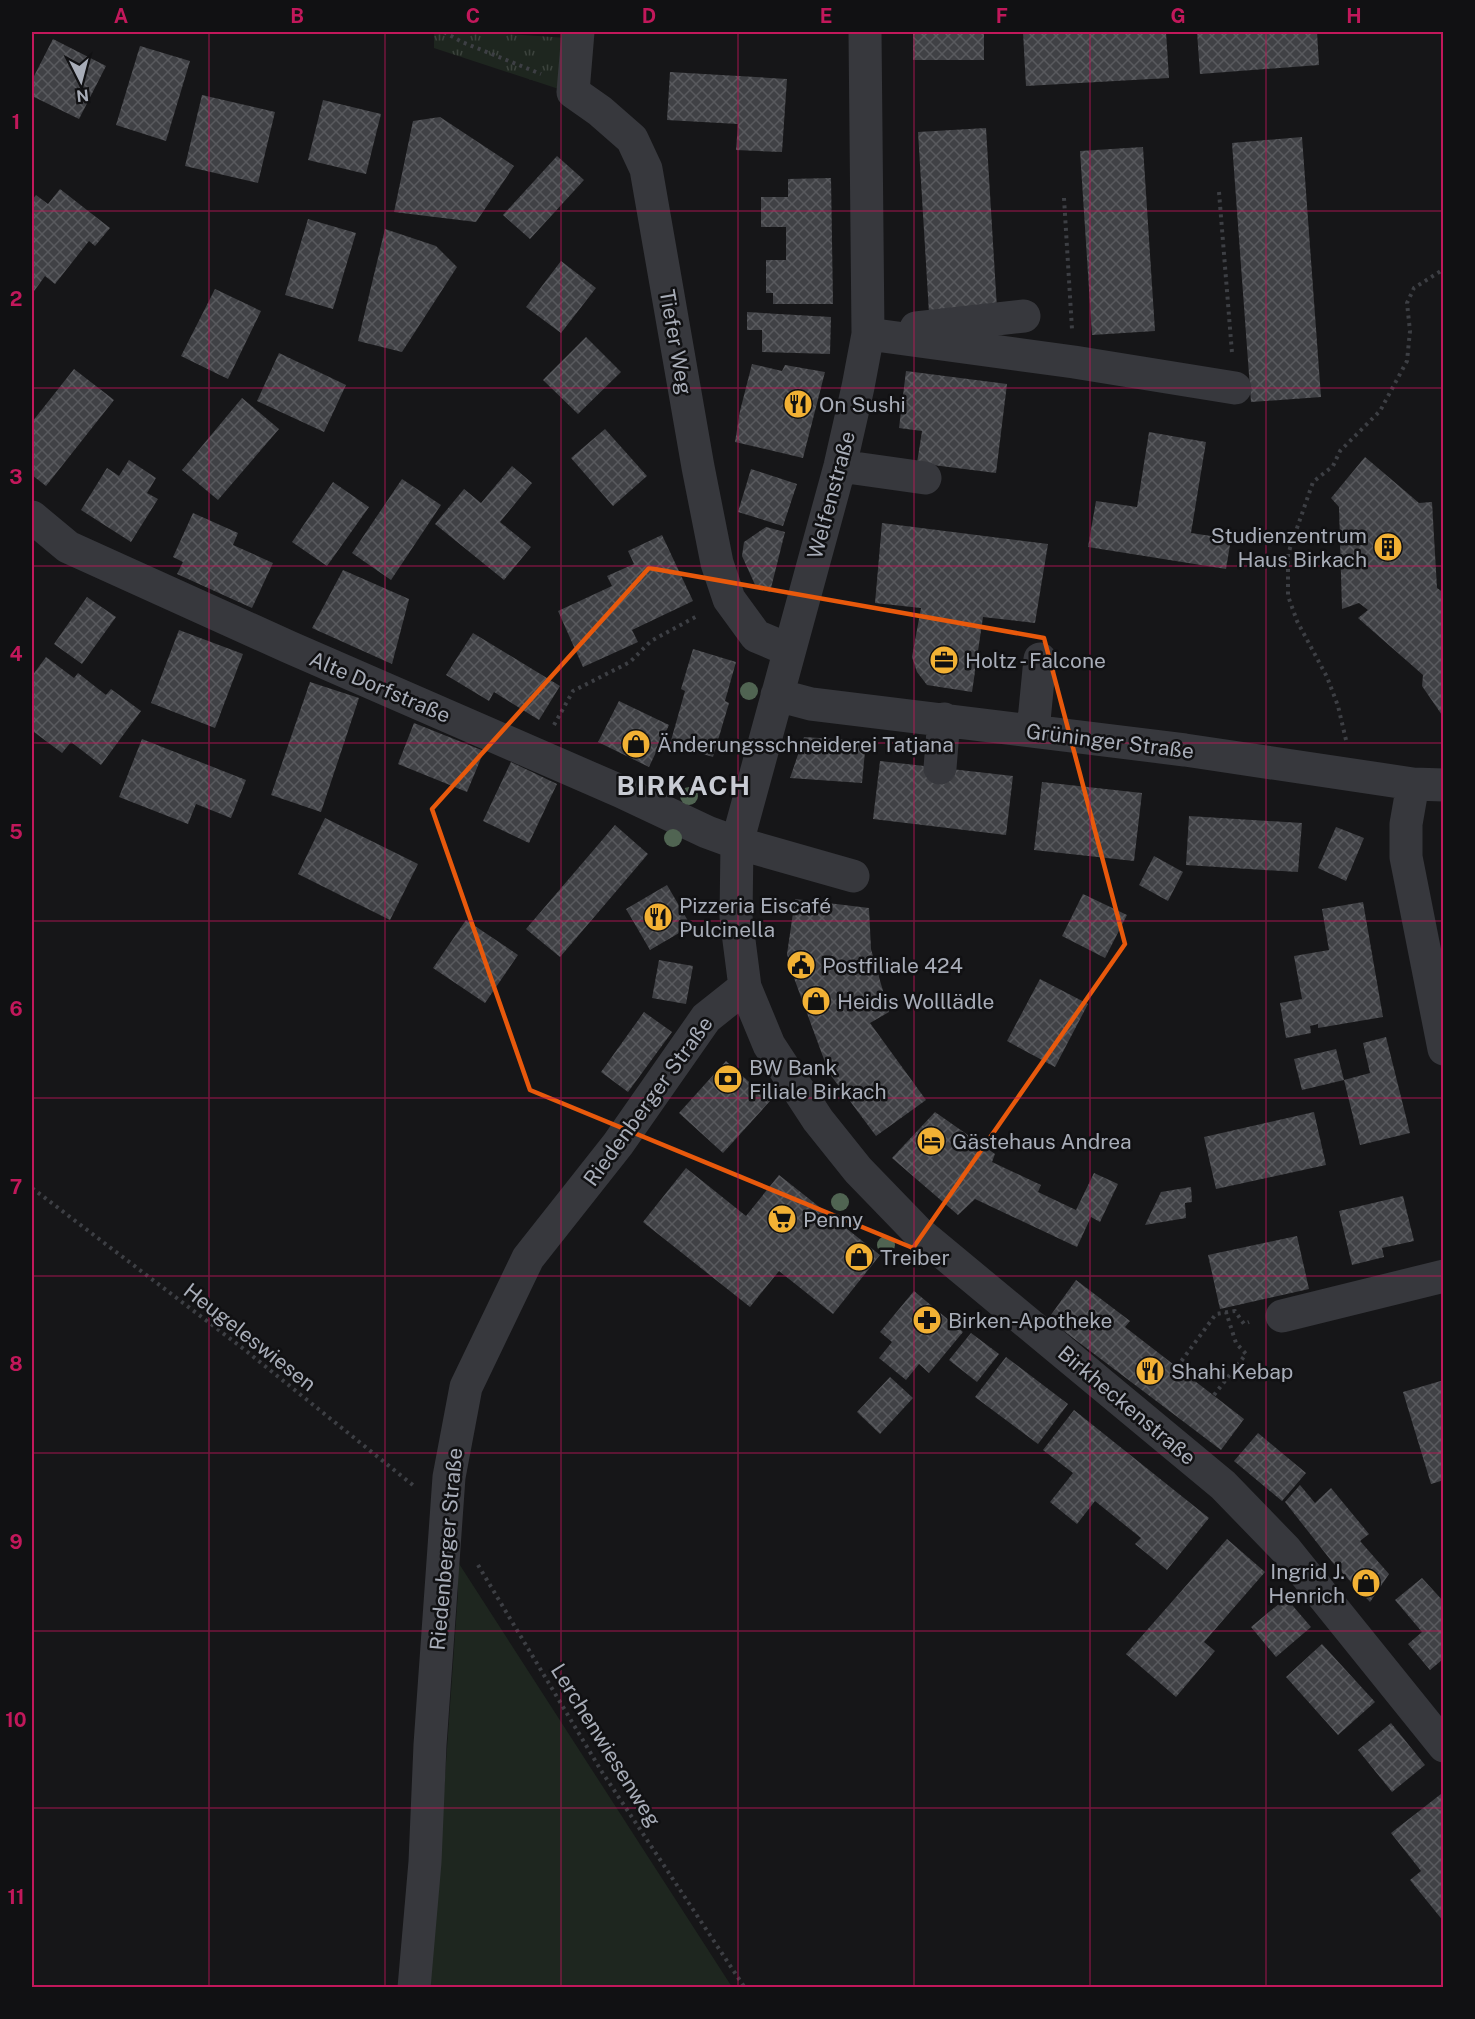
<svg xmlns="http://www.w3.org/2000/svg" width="1475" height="2019" font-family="'Public Sans',sans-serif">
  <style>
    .green { fill: #1e261f }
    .park { fill: url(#park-tufts) }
    .building { fill: url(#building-cross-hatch) }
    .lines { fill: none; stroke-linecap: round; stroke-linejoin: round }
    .path { stroke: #3d3f44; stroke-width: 4; stroke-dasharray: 3 4.5; stroke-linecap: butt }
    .minor { stroke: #37383d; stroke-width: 33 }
    .tree { fill: #506452 }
    .marked { fill: none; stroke: #e8590c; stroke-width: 4.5; stroke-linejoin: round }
    .grid { fill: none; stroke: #c2185b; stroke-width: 1.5; stroke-opacity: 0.55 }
    .labels { text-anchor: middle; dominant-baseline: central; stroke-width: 5; stroke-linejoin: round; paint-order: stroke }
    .street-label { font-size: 21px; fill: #a8adb8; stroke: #111113 }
    .poi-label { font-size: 21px; fill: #a8adb8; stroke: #111113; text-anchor: start }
    .district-label { font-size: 27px; font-weight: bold; letter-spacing: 1.5px; fill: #c9ccd4; stroke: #111113 }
    .neatline { fill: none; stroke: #c2185b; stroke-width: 2 }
    .grid-label { font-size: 20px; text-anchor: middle; font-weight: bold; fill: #c2185b }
  </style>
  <defs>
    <pattern id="park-tufts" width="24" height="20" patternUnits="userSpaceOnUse" patternTransform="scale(1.5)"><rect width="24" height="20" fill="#1e261f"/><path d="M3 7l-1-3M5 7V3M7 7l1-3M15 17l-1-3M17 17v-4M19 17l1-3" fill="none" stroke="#3c433d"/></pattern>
    <pattern id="building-cross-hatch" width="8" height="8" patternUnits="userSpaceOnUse" patternTransform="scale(1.5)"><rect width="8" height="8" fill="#404145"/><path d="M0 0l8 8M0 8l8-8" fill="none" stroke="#595a5e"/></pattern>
  </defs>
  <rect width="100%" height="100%" fill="#161618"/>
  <path class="green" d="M 456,1559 L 732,1987 L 430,1988 L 458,1593 Z"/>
  <path class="park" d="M 434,32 L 476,32 L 567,38 L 565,91 L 434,48 Z"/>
  <path class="building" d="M 913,32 L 984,32 L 984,60 L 913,60 Z
    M 1023,32 L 1166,32 L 1169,78 L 1026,86 Z
    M 1197,32 L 1317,32 L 1319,65 L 1200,74 Z
    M 53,39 L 106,66 L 79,119 L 32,96 L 32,80 Z
    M 140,46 L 190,61 L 166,141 L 116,125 Z
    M 670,72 L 787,79 L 782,152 L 736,150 L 738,124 L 667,120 Z
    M 202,95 L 275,112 L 258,183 L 185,166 Z
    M 323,100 L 381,114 L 366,174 L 308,160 Z
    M 440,117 L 514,166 L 476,222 L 394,212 L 413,121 Z
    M 986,128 L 997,309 L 929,313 L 918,132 Z
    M 1302,137 L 1321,397 L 1251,402 L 1232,143 Z
    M 1143,147 L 1155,331 L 1092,335 L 1080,151 Z
    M 557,156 L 584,180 L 530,239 L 503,215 Z
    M 831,178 L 833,304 L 773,304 L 773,293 L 766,293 L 766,260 L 786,260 L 786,227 L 761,227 L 761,197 L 788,197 L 788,179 Z
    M 60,189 L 110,228 L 95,246 L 89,241 L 55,284 L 45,276 L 32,294 L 32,200 L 36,195 L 48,204 Z
    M 308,219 L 356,233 L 333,309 L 285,295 Z
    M 385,229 L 436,246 L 457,267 L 402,352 L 358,341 Z
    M 561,261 L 596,288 L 561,333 L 526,307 Z
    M 215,289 L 261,311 L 228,379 L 181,356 Z
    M 747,312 L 831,317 L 830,354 L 762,352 L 762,330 L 747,330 Z
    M 586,337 L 621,372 L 578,414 L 543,380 Z
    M 279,353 L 346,385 L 324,432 L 257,401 Z
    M 752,364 L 782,371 L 785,365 L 825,372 L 803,458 L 735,442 L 740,411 Z
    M 74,369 L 114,400 L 46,486 L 32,475 L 32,422 Z
    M 906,371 L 1007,384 L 996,473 L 917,463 L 922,431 L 899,428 Z
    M 242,398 L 279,429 L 218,500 L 182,470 Z
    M 605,429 L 647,476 L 613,506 L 571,458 Z
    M 1149,432 L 1206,442 L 1191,533 L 1231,539 L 1226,569 L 1088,547 L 1096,501 L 1137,507 Z
    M 1365,457 L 1419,503 L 1432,502 L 1437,588 L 1444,593 L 1444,718 L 1422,686 L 1423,675 L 1358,618 L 1368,610 L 1359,603 L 1342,609 L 1339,507 L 1331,498 Z
    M 129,460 L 156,478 L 147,493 L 158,499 L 131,542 L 81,510 L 107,468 L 119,476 Z
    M 512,466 L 532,483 L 500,522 L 531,547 L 504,580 L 435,524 L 464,489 L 481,503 Z
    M 751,469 L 797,484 L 783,526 L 738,512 Z
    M 402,479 L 441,505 L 391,580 L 352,553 Z
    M 333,482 L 369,507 L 327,566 L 292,542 Z
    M 193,513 L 238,533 L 233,545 L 273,563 L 252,608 L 177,574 L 183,562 L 173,557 Z
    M 882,523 L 1048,544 L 1035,623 L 983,617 L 972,692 L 927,685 L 917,672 L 912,657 L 921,608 L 875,603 Z
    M 766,527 L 785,532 L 770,592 L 756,587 L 742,556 L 744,542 Z
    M 662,535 L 693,601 L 632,630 L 638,642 L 583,667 L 558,611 L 612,586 L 607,576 L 634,564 L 628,551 Z
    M 343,570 L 409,599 L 392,664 L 312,628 Z
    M 87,597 L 116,617 L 82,664 L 54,644 Z
    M 179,630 L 243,654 L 215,728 L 151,703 Z
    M 473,633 L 560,686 L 539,720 L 494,692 L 489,701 L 446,675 Z
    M 693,649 L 736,662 L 725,701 L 729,703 L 713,757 L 670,744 L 685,691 L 681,689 Z
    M 46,657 L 74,678 L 78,673 L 106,695 L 111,689 L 141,711 L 101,765 L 71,742 L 62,753 L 34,732 L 32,735 L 32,676 Z
    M 310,682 L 359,698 L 321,812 L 271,795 Z
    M 619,701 L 669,725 L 649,767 L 598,742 Z
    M 414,723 L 484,751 L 467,792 L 398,764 Z
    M 804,737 L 866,741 L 862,783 L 790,778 Z
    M 142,739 L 246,780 L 231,818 L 196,804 L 188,824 L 119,797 Z
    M 880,761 L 1013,776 L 1006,835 L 873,819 Z
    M 511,762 L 557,784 L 529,843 L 483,821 Z
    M 1042,782 L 1142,793 L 1134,861 L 1034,850 Z
    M 1189,816 L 1302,823 L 1298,872 L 1186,865 Z
    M 325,818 L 418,864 L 390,920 L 298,874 Z
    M 615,825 L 648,854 L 560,957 L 526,929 Z
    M 1336,827 L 1364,838 L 1346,881 L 1318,868 Z
    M 1154,856 L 1183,872 L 1168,901 L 1139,885 Z
    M 667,885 L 691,926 L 650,950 L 626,909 Z
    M 1083,894 L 1127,915 L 1105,958 L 1062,936 Z
    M 795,899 L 869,908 L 871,949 L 889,1012 L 870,1023 L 926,1100 L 876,1136 L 829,1073 L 794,978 L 787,954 Z
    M 1363,902 L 1383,1017 L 1318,1028 L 1318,1024 L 1310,1026 L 1311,1033 L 1286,1038 L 1280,1003 L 1302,999 L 1294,956 L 1329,950 L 1322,909 Z
    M 466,920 L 518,955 L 485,1003 L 433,968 Z
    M 659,960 L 693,966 L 686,1004 L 652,998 Z
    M 1040,979 L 1088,1004 L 1055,1067 L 1007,1041 Z
    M 644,1012 L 672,1032 L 628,1092 L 601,1072 Z
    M 1386,1037 L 1410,1133 L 1360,1145 L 1344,1080 L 1370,1073 L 1363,1043 Z
    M 1336,1049 L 1344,1080 L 1302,1090 L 1294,1059 Z
    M 726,1061 L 770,1101 L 723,1153 L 679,1113 Z
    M 935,1112 L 995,1154 L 992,1162 L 1041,1185 L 1038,1192 L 1076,1210 L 1094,1173 L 1118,1184 L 1100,1222 L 1091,1217 L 1077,1247 L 975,1199 L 958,1215 L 892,1158 Z
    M 1314,1112 L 1326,1165 L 1216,1189 L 1204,1137 Z
    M 686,1168 L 746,1216 L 779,1175 L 880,1255 L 833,1314 L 779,1271 L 750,1307 L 643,1222 Z
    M 1191,1187 L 1192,1202 L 1185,1203 L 1186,1218 L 1145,1225 L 1161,1192 Z
    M 1403,1196 L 1414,1241 L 1382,1248 L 1384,1257 L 1352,1265 L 1339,1211 Z
    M 1297,1236 L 1309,1289 L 1220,1309 L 1208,1255 Z
    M 1076,1280 L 1130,1321 L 1125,1327 L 1244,1419 L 1221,1450 L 1048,1319 Z
    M 914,1291 L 963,1332 L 929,1373 L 919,1364 L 906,1380 L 879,1358 L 892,1342 L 880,1332 Z
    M 971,1333 L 999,1354 L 977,1382 L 949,1360 Z
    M 1006,1357 L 1068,1404 L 1038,1444 L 975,1397 Z
    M 890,1377 L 913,1398 L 880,1434 L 857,1412 Z
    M 1444,1380 L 1444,1480 L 1431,1484 L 1403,1392 Z
    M 1074,1410 L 1209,1518 L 1167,1570 L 1135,1544 L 1141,1538 L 1095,1501 L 1077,1524 L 1050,1502 L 1073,1473 L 1043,1450 Z
    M 1258,1433 L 1306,1473 L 1282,1501 L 1234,1461 Z
    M 1300,1485 L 1315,1503 L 1331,1488 L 1369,1534 L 1360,1541 L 1389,1574 L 1370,1602 L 1333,1563 L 1285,1502 Z
    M 1227,1539 L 1265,1572 L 1204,1642 L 1215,1651 L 1176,1697 L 1126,1654 Z
    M 1422,1578 L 1444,1602 L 1444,1662 L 1442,1660 L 1430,1670 L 1408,1644 L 1422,1632 L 1395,1600 Z
    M 1286,1598 L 1311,1627 L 1276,1657 L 1251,1627 Z
    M 1322,1644 L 1375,1702 L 1338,1735 L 1286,1677 Z
    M 1391,1723 L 1425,1765 L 1392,1792 L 1358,1750 Z
    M 1441,1794 L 1444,1797 L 1444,1922 L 1410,1880 L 1421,1871 L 1391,1833 Z"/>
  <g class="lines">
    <path class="path" d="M 444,32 L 462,42 L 541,74
      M 1219,192 L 1232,353
      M 1064,198 L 1072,329
      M 554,725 L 573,691 L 630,662 L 651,641 L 699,615
      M 1346,740 L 1338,706 L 1327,677 L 1297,621 L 1288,596 L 1288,554 L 1313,482 L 1333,466 L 1340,451 L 1380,411 L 1407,361 L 1410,331 L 1407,303 L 1414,288 L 1444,269
      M 32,1188 L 245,1350 L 414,1486
      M 1177,1367 L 1216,1314 L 1235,1311 L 1244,1324 L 1249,1322
      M 1214,1395 L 1246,1354 L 1236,1343 L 1226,1312
      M 478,1565 L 602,1772 L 745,1988"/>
    <path class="minor" d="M 578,32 L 573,92 L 600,111 L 632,139 L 646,169 L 698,467 L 717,563 L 729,599 L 756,636 L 789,650
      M 865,32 L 868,334 L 858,387 L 840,466 L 737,843 L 736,917 L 745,987 L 769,1045 L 818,1120 L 858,1170 L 918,1232 L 1223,1485 L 1286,1550 L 1444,1746
      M 916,328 L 1024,316
      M 868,334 L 1074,362 L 1235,388
      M 840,466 L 925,478
      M 32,517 L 68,547 L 289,647 L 620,791 L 707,832 L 737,843 L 853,876
      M 777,695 L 811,704 L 1185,750 L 1413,784 L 1444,785
      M 1033,731 L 1040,659
      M 940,768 L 944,719
      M 1413,784 L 1406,824 L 1406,857 L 1444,1049
      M 1282,1316 L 1444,1276
      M 414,1988 L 425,1862 L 430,1745 L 449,1477 L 466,1387 L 528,1258 L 618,1144 L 706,1018 L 745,987"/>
  </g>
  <g class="tree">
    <circle cx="749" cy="691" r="9"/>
    <circle cx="689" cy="796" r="9"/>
    <circle cx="673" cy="838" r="9"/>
    <circle cx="840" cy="1202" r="9"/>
    <circle cx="886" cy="1245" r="9"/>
  </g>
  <path class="marked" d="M 649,568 L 1044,638 L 1125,944 L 913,1248 L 530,1090 L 432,809 Z"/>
  <path class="grid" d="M 209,32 L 209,1988M 385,32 L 385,1988M 561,32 L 561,1988M 738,32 L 738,1988M 914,32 L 914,1988M 1090,32 L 1090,1988M 1266,32 L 1266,1988M 32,211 L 1444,211M 32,388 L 1444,388M 32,566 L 1444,566M 32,743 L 1444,743M 32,921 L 1444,921M 32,1098 L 1444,1098M 32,1276 L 1444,1276M 32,1453 L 1444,1453M 32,1631 L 1444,1631M 32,1808 L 1444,1808"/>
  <defs>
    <g id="restaurant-disc" transform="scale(1.5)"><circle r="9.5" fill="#f2b134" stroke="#111113"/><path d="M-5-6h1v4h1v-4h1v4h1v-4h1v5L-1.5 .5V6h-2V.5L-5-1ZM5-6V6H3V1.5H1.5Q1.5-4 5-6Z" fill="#111"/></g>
    <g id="building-disc" transform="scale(1.5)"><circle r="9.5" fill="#f2b134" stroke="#111113"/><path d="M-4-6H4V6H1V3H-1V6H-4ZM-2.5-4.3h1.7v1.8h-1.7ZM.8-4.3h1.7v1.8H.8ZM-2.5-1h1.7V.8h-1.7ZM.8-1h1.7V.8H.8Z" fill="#111"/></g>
    <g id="office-disc" transform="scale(1.5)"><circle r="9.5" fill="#f2b134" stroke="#111113"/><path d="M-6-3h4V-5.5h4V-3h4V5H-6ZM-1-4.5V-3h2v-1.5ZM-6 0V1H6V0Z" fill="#111"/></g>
    <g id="shop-disc" transform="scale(1.5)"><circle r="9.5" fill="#f2b134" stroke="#111113"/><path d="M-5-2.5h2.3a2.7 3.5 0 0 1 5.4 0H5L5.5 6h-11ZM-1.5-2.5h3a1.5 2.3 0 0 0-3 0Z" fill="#111"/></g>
    <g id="civic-disc" transform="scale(1.5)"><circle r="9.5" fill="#f2b134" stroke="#111113"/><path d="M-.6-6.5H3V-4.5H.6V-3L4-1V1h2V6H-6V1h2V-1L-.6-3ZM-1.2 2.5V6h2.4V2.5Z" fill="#111"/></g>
    <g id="bank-disc" transform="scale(1.5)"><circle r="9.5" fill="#f2b134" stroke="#111113"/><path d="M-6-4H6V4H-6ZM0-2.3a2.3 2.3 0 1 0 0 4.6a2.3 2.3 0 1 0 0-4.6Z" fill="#111"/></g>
    <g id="hotel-disc" transform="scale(1.5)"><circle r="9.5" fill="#f2b134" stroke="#111113"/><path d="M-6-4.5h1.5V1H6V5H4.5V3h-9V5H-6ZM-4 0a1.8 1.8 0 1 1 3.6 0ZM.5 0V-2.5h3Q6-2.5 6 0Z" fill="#111"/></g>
    <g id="supermarket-disc" transform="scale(1.5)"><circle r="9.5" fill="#f2b134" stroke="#111113"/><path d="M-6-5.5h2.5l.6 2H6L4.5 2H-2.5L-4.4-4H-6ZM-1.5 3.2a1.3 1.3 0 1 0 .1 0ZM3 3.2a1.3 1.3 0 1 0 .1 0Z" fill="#111"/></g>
    <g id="pharmacy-disc" transform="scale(1.5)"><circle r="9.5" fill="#f2b134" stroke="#111113"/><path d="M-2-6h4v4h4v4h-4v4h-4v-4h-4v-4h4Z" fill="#111"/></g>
  </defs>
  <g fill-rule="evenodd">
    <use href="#restaurant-disc" x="798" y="404"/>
    <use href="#building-disc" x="1388" y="547"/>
    <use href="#office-disc" x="944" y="660"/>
    <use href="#shop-disc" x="636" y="744"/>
    <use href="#restaurant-disc" x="658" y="917"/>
    <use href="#civic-disc" x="801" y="965"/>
    <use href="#shop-disc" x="816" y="1001"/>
    <use href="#bank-disc" x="728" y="1079"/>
    <use href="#hotel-disc" x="931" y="1141"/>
    <use href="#supermarket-disc" x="782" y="1219"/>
    <use href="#shop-disc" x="859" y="1257"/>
    <use href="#pharmacy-disc" x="927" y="1320"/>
    <use href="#restaurant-disc" x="1150" y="1371"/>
    <use href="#shop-disc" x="1366" y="1583"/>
  </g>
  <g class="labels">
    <g class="street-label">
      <text transform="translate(676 342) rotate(80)">Tiefer Weg</text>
      <text transform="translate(831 495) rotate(-75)">Welfenstraße</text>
      <text transform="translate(380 687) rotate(23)">Alte Dorfstraße</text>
      <text transform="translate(1110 741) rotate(7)">Grüninger Straße</text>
      <text transform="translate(648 1101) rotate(-54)">Riedenberger Straße</text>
      <text transform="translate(250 1337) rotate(38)">Heugeleswiesen</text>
      <text transform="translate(1127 1405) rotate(40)">Birkheckenstraße</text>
      <text transform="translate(446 1549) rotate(-85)">Riedenberger Straße</text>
      <text transform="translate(606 1745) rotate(58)">Lerchenwiesenweg</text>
    </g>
    <g class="poi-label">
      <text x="819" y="404">On Sushi</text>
      <text x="1367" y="535" text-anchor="end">Studienzentrum<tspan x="1367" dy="24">Haus Birkach</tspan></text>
      <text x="965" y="660">Holtz - Falcone</text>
      <text x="657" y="744">Änderungsschneiderei Tatjana</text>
      <text x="679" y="905">Pizzeria Eiscafé<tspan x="679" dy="24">Pulcinella</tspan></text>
      <text x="822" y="965">Postfiliale 424</text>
      <text x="837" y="1001">Heidis Wolllädle</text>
      <text x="749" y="1067">BW Bank<tspan x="749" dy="24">Filiale Birkach</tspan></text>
      <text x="952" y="1141">Gästehaus Andrea</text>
      <text x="803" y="1219">Penny</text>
      <text x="880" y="1257">Treiber</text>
      <text x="948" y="1320">Birken-Apotheke</text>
      <text x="1171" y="1371">Shahi Kebap</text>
      <text x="1345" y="1571" text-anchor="end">Ingrid J.<tspan x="1345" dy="24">Henrich</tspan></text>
    </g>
    <g class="district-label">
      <text x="684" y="785">BIRKACH</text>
    </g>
  </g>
  <rect width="1475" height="2019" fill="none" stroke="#111113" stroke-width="66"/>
  <g transform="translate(81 81) rotate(174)" stroke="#111113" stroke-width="4.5" paint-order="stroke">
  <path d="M0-4.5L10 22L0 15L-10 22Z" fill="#a8adb8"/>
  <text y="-9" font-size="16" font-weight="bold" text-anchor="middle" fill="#a8adb8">N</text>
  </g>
  <rect x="33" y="33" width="1409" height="1953" class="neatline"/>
  <g class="grid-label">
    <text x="121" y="23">A</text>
    <text x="297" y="23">B</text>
    <text x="473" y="23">C</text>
    <text x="649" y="23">D</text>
    <text x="826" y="23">E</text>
    <text x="1002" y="23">F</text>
    <text x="1178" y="23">G</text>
    <text x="1354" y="23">H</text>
    <text x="16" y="129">1</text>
    <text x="16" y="306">2</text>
    <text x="16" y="484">3</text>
    <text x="16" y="661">4</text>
    <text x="16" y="839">5</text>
    <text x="16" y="1016">6</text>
    <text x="16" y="1194">7</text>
    <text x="16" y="1371">8</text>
    <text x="16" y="1549">9</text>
    <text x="16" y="1727">10</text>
    <text x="16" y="1904">11</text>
  </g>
</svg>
